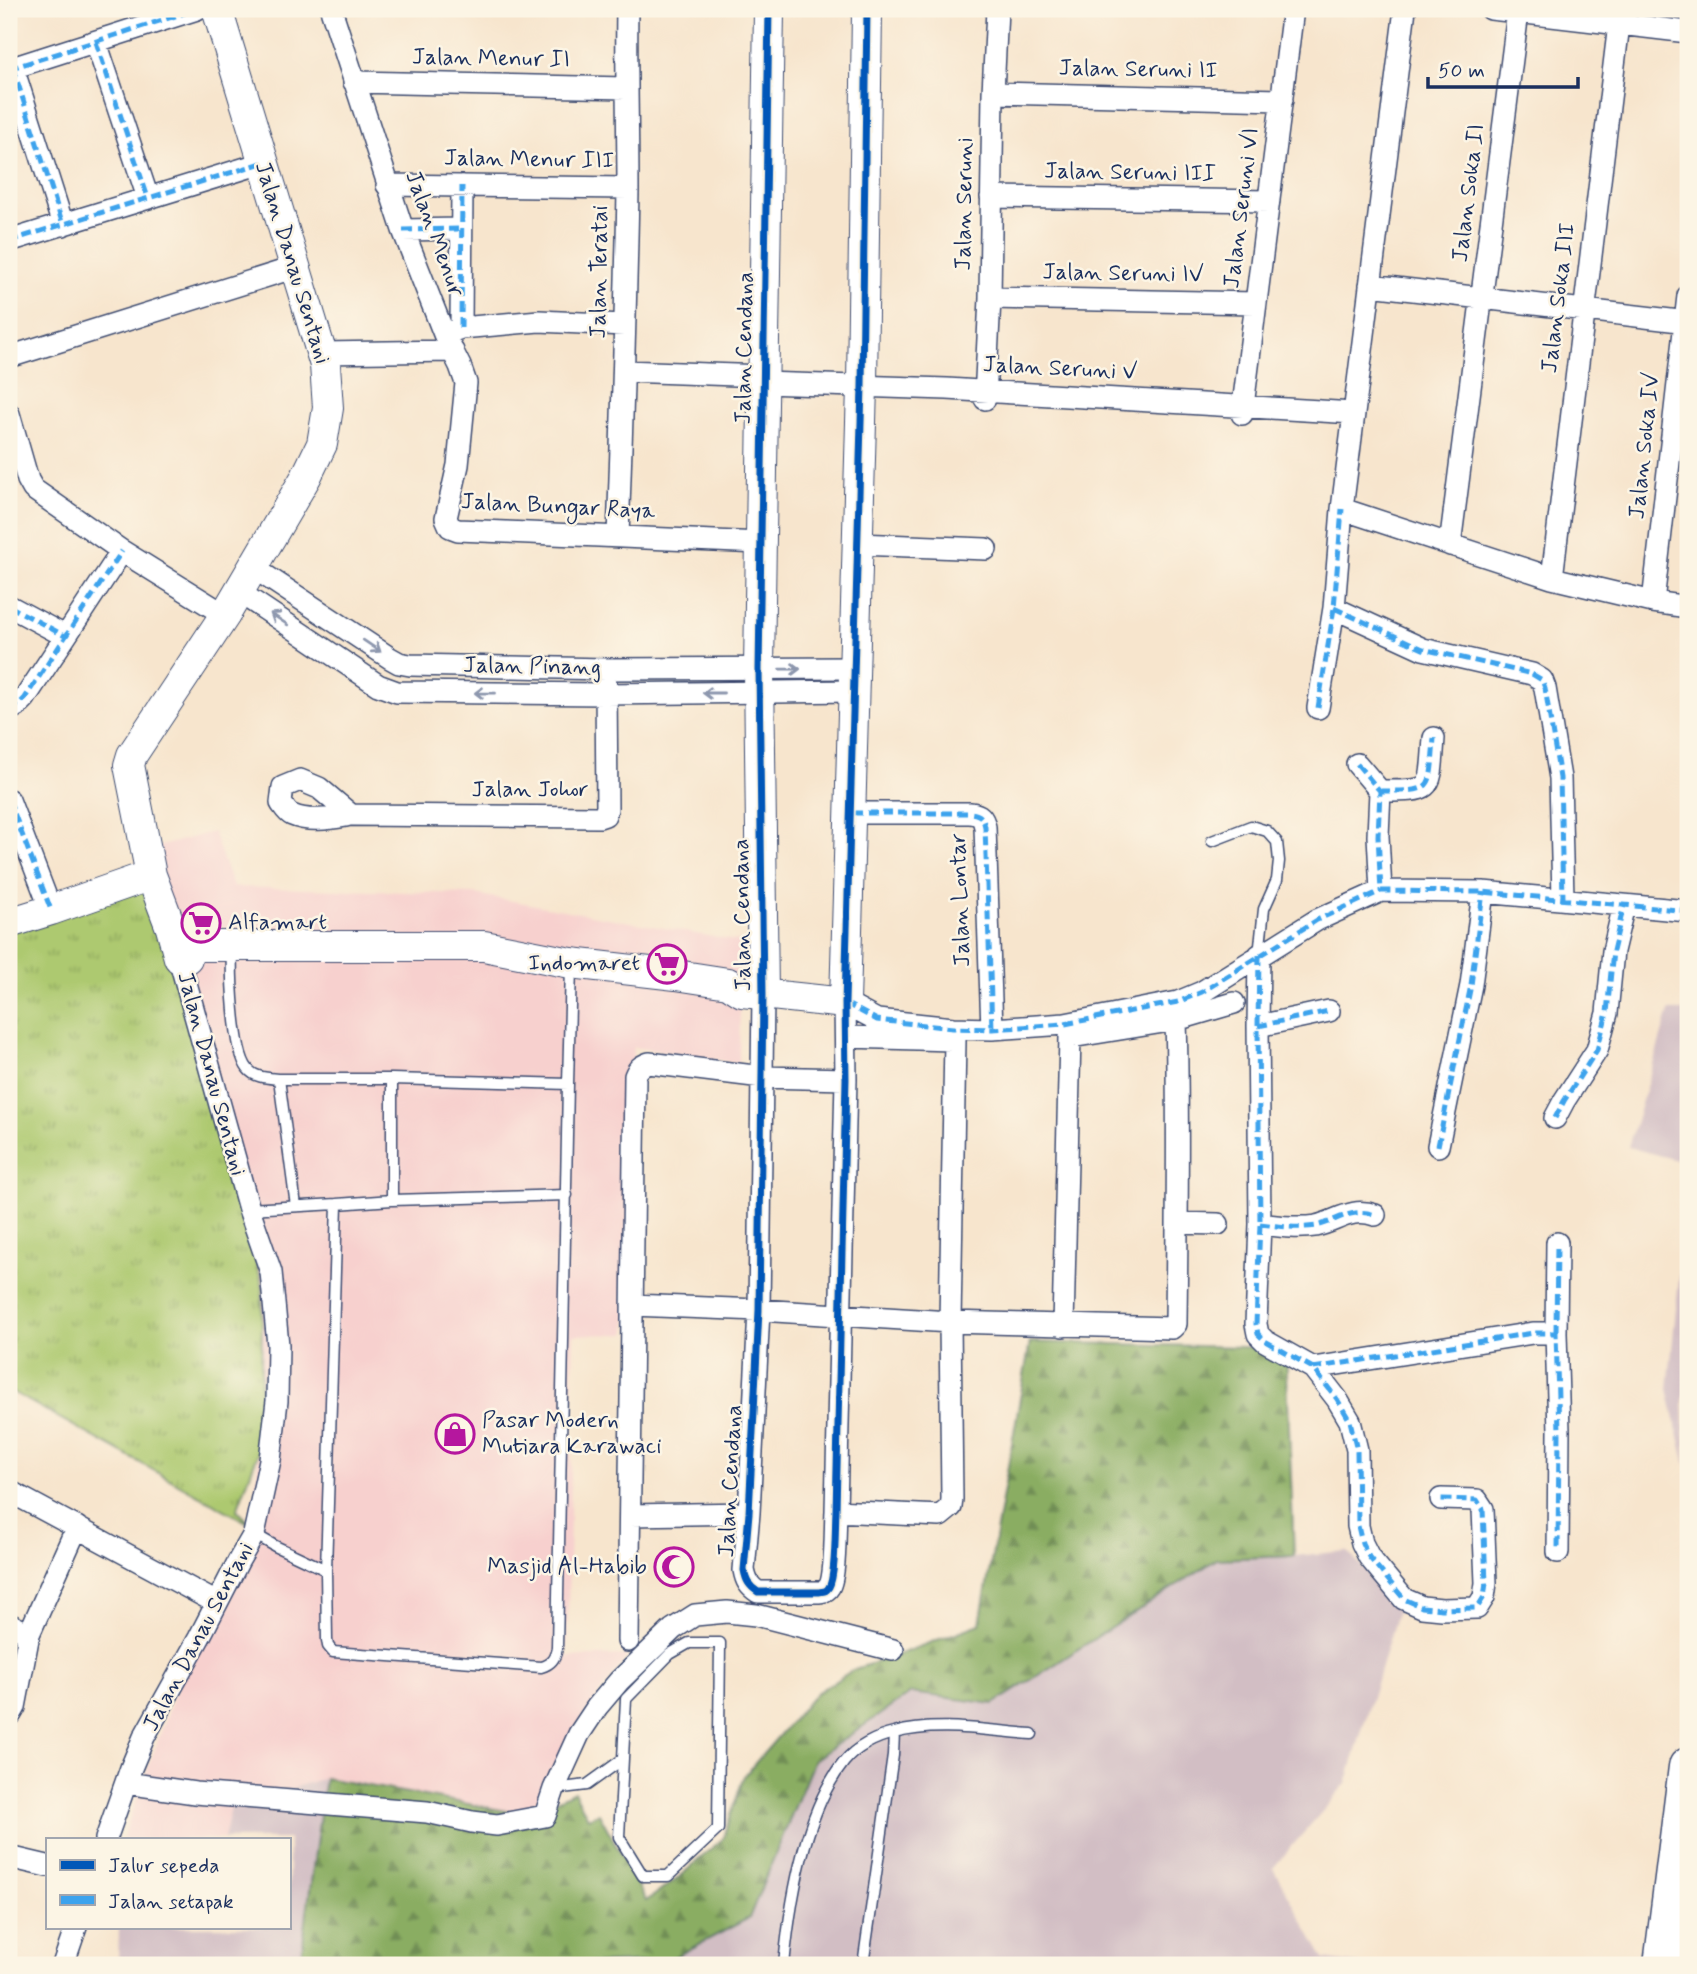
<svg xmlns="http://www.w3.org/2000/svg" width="1697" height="1974" font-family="Mynerve,sans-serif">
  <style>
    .built { fill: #f7d0ce }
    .industrial { fill: #d2bec4 }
    .grass { fill: url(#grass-tufts); stroke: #647c66; stroke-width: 2 }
    .forest { fill: url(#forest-firs); stroke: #526e60; stroke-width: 2 }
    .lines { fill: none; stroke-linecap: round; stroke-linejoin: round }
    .lane-casing { stroke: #3c4a6f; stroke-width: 13 }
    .street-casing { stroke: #3c4a6f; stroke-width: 24 }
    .secondary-casing { stroke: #3c4a6f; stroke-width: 32 }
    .highway-casing { stroke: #3c4a6f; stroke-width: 41 }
    .lane { stroke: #fff; stroke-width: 10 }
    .street { stroke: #fff; stroke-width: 21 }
    .secondary { stroke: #fff; stroke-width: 30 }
    .highway { stroke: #fff; stroke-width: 38 }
    .quiet { stroke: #3da3ed; stroke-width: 5; stroke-dasharray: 10 5; stroke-linecap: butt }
    .cycleway-casing { stroke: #fcf5e5; stroke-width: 11 }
    .cycleway { stroke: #0057b8; stroke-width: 7 }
    .oneway { stroke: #8d97ae }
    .labels { text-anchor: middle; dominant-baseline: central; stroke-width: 5; stroke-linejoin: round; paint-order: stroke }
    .street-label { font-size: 23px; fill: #1b2f5e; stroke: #fcf5e5 }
    .poi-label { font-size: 23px; fill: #1b2f5e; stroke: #fcf5e5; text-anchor: start }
  </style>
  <defs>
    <pattern id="grass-tufts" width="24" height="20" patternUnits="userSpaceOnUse" patternTransform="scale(1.75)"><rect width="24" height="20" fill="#adc96f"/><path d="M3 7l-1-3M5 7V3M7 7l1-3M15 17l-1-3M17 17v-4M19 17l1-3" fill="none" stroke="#8ca45e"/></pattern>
    <pattern id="forest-firs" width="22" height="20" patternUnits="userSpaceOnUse" patternTransform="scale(1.75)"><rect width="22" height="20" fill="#8aad62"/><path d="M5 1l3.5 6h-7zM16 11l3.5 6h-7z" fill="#708d54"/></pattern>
  </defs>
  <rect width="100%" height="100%" fill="#fcf5e5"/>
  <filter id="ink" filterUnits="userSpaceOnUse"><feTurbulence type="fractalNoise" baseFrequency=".0143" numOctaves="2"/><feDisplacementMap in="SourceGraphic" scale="14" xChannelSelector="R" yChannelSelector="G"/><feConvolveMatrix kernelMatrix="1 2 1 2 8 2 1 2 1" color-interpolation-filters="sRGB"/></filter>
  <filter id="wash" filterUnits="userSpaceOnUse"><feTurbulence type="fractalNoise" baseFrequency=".00686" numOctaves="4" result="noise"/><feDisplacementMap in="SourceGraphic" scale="28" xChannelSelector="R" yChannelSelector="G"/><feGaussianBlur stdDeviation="1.57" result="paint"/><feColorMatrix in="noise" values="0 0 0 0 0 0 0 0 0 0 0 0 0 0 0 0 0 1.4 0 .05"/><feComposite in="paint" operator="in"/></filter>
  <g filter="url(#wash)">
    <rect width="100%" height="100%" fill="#f7e5cd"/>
    <path class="built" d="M 213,832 L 233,887 L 474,894 L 741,942 L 739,1063 L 633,1047 L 626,1334 L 574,1335 L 567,1657 L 628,1655 L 572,1732 L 529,1815 L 231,1807 L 224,1839 L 122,1839 L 180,1680 L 252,1525 L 259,1450 L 263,1287 L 153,848 Z"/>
    <path class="industrial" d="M 1669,1011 L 1688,1011 L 1688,1163 L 1628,1147 Z
      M 1688,1189 L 1688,1375 L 1683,1401 L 1686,1466 L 1668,1389 Z
      M 1347,1551 L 1399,1606 L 1346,1784 L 1273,1868 L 1324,1959 L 1365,1965 L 550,1965 L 667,1961 L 749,1918 L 814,1760 L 911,1693 L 994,1704 L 1217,1559 L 1294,1556 Z
      M 325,1778 L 299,1965 L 118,1965 L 119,1927 L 289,1927 L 289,1839 L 224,1839 L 231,1807 Z"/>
    <path class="grass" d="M 157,870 L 241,1205 L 263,1287 L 259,1450 L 237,1510 L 252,1525 L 9,1390 L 9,922 Z"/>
    <path class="forest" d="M 1030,1342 L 1286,1348 L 1294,1556 L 1217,1559 L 994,1704 L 911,1693 L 814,1760 L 749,1918 L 667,1961 L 550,1965 L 300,1965 L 325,1778 L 529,1815 L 574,1791 L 588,1818 L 599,1813 L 646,1901 L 676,1880 L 723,1838 L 744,1776 L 816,1693 L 855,1669 L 889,1658 L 980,1624 Z"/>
  </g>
  <g filter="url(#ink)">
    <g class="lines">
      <g class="lane-casing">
        <path id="lane" d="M 1212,841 L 1251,826 L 1267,831 L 1277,842 L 1279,861 L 1277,880 L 1264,909 L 1259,955
          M 232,948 C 231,972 233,1051 248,1069 C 255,1078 268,1078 279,1079 L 392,1079 L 392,1200
          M 279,1079 L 296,1206
          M 392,1079 L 568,1084 L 557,1648 C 555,1659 551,1664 541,1667 L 333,1652 L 328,1646 L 327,1640 L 326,1570 L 337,1204 L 392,1200 L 567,1195
          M 568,1084 L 571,966
          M 249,1209 L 337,1204
          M 254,1534 L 275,1546 L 326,1570
          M 689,1643 L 720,1643 L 718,1829 L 668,1876 L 643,1876 L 619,1837 L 626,1699 L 670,1654 Z
          M 554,1789 L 587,1785 L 623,1759
          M 784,1965 C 790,1903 804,1812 844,1762 C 856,1747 876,1737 894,1733
          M 863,1965 L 893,1755 L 894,1733 C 939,1721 987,1731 1032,1734"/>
      </g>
      <g class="street-casing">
        <path id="street" d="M 331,9 L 403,230 L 444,334 L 460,366 L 466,383 L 458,465 L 446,518 L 450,527 L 458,530 L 761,543
          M 1491,9 L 1688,32
          M 96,42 L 148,198
          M 13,68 L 63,225
          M 9,69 L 197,9
          M 354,82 L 626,88
          M 993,93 L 1282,100
          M 387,185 L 628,188
          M 991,197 L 1269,201
          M 403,230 L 461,229
          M 9,241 L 262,163
          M 1370,285 L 1688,322
          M 990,298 L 1256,303
          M 461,328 L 462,186
          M 444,334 L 461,328 L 539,321 L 624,325
          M 322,353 L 453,351
          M 9,357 L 296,267
          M 624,371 L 764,376
          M 763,383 L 947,389 L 1354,413
          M 985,399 L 990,298 L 993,93 L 997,9
          M 9,414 L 28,480 L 33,489 L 122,551 L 225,615
          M 1242,414 L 1293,9
          M 1342,509 L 1552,578 L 1653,602 L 1688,607
          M 618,537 C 622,421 626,306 628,190 C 628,130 626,69 627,9
          M 858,544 L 986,549
          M 1450,545 L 1518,12
          M 254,568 L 390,658 L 399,663 L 410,665 L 606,669 L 855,668
          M 1552,578 L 1619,24
          M 239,592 L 378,685 L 397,692 L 605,694 L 855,691
          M 1653,602 L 1688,296
          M 9,606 L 65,636
          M 1334,608 L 1423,649 L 1532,674 L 1542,680 L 1545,688 L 1560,778 L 1563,898
          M 1318,708 L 1334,608 L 1342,509 L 1405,9
          M 9,710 L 18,705 L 25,698 L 122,551
          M 1357,764 L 1380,791 L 1378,836 L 1381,891 L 1483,892 L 1688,911
          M 1380,791 C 1435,791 1430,792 1434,738
          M 9,800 L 51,910
          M 852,813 L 970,813 C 980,814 983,817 985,827 L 992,1029
          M 351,815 L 319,788 L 300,780 L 283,787 L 281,803 C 284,807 287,813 292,815 C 310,823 333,818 351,815 L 599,817 L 605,815 L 607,809 L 606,683
          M 1259,955 L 1258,1026 L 1260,1224 L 1256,1324 L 1258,1334 L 1265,1341 L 1313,1368 L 1337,1399 L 1350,1421 L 1357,1450 L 1358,1526 L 1362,1543 L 1369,1557 L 1404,1599 L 1422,1607 L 1442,1609 L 1477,1608 L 1484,1597 L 1486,1583 L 1483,1509 L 1477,1500 L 1441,1499
          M 763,995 L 759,1310 L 749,1513 L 744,1570 C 746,1581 749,1586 758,1592 L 819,1592 C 824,1591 826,1592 829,1587 C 836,1576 835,1526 836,1511 L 846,1079 L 845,1003 L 877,1020 L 953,1028 L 992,1029 L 1065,1024 L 1178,1002 L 1202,992 L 1317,920 L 1381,891
          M 1258,1026 L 1329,1011
          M 847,1037 L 952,1040
          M 1071,1037 L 1176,1020
          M 1555,1118 L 1564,1101 L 1597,1050 L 1607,1013 L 1613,951 L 1624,905
          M 1438,1146 L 1471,985 L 1483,892
          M 1177,1223 L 1218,1224
          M 1260,1224 C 1278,1226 1297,1229 1316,1226 C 1338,1221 1351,1207 1375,1215
          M 632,1305 L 759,1310 L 950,1322 L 1172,1328 L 1176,1324 C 1177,1222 1179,1121 1176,1020 L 1234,1003
          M 1063,1326 L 1070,1037
          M 1556,1333 L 1557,1243
          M 1313,1368 L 1533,1333 L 1556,1333 L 1559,1431 L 1558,1552
          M 9,1491 L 217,1603
          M 836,1511 L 940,1516 L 951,1507 L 952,1499 L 950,1322 L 955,1040
          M 630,1515 L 749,1513
          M 9,1624 L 29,1634
          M 628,1641 L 635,1076 C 638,1068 641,1066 649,1063 L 762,1077 L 846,1079
          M 9,1714 L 11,1714 L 15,1707 L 29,1634 L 77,1527
          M 126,1783 L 195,1793 L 427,1812 L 472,1822 L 497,1825 L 545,1816 L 554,1789 L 579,1734 L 597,1707 L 619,1681 L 673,1629 L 695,1615 L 727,1612 L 756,1615 L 893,1650
          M 106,1839 L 131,1768 L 144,1737 L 199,1638 L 239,1560 L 254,1534 L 270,1460 L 277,1401 L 278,1345 L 271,1272 L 249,1209 L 179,958
          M 9,1857 L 47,1866
          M 63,1965 L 76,1927"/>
      </g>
      <g class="secondary-casing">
        <path id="secondary" d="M 9,923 L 51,910 L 151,875
          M 176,946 L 484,946 L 571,963 L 676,975 L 728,983 L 742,992 L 845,1003 L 862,386 L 867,9
          M 187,958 L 179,958 L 171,928 L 151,875 L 129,765 L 132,755 L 225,615 L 306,477 L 322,444 L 328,408 L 325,365 L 217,9
          M 763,995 L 759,669 L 769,9"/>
      </g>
      <g class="highway-casing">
        <path id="highway" d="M 1663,1965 L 1688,1767"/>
      </g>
      <use href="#lane" class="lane"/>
      <use href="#street" class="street"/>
      <use href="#secondary" class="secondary"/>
      <use href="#highway" class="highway"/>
      <path class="quiet" d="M 96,42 L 148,198
        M 13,68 L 63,225
        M 9,69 L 197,9
        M 403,230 L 461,229
        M 9,241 L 262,163
        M 461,328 L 462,186
        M 9,606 L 65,636
        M 1334,608 L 1423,649 L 1532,674 L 1542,680 L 1545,688 L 1560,778 L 1563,898
        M 1318,708 L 1334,608 L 1342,509
        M 9,710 L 18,705 L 25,698 L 122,551
        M 1357,764 L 1380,791 L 1378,836 L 1381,891 L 1483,892 L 1688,911
        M 1380,791 C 1435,791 1430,792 1434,738
        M 9,800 L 51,910
        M 852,813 L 970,813 C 980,814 983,817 985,827 L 992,1029
        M 1259,955 L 1258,1026 L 1260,1224 L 1256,1324 L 1258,1334 L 1265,1341 L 1313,1368 L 1337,1399 L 1350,1421 L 1357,1450 L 1358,1526 L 1362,1543 L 1369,1557 L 1404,1599 L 1422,1607 L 1442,1609 L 1477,1608 L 1484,1597 L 1486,1583 L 1483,1509 L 1477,1500 L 1441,1499
        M 845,1003 L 877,1020 L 953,1028 L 992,1029 L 1065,1024 L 1178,1002 L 1202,992 L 1317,920 L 1381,891
        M 1258,1026 L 1329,1011
        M 1555,1118 L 1564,1101 L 1597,1050 L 1607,1013 L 1613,951 L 1624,905
        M 1438,1146 L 1471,985 L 1483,892
        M 1260,1224 C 1278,1226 1297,1229 1316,1226 C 1338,1221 1351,1207 1375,1215
        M 1556,1333 L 1557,1243
        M 1313,1368 L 1533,1333 L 1556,1333 L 1559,1431 L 1558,1552"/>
      <g class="cycleway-casing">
        <path id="cycleway" d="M 769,9 L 759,669 L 763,995 L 759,1310 L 749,1513 L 744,1570 C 746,1581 749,1586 758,1592 L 819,1592 C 824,1591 826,1592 829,1587 C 836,1576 835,1526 836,1511 L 846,1079 L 845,1003 L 862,386 L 867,9"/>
      </g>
      <use href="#cycleway" class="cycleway"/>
    </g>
    <defs><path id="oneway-shaft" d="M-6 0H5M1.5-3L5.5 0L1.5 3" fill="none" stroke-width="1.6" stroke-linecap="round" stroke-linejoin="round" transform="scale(1.75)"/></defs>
    <g class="oneway">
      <use href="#oneway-shaft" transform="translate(279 619) rotate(-146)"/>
      <use href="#oneway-shaft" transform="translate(372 646) rotate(34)"/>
      <use href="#oneway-shaft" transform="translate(790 669) rotate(-1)"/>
      <use href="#oneway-shaft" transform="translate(485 693) rotate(-179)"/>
      <use href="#oneway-shaft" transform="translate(713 693) rotate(180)"/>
    </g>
  </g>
  <defs>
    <g id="supermarket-ring" transform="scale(2.0125)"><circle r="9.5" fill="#fcf5e5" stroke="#b5179e" stroke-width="1.5"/><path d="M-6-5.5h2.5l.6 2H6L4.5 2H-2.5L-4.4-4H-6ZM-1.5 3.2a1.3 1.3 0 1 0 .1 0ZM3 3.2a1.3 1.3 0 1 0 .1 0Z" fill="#b5179e"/></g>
    <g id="shop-ring" transform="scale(2.0125)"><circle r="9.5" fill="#fcf5e5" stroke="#b5179e" stroke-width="1.5"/><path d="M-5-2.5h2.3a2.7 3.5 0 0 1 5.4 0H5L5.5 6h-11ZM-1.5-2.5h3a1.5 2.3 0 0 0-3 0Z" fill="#b5179e"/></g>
    <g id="mosque-ring" transform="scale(2.0125)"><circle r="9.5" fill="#fcf5e5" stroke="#b5179e" stroke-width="1.5"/><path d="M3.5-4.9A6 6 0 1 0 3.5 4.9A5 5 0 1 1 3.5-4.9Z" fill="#b5179e"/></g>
  </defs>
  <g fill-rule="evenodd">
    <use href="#supermarket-ring" x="201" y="923"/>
    <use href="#supermarket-ring" x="667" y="964"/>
    <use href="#shop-ring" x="455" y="1434"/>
    <use href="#mosque-ring" x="674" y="1567"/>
  </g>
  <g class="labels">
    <g class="street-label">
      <text transform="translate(491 59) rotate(1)">Jalan Menur II</text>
      <text transform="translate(1138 70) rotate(1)">Jalan Seruni II</text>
      <text transform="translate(529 160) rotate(1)">Jalan Menur III</text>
      <text transform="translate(1130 173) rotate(1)">Jalan Seruni III</text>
      <text transform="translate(1469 193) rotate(-83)">Jalan Soka II</text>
      <text transform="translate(965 204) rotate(-89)">Jalan Seruni</text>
      <text transform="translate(1242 208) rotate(-83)">Jalan Seruni VI</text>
      <text transform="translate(434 234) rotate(70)">Jalan Menur</text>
      <text transform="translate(292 263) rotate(73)">Jalan Danau Sentani</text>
      <text transform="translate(600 272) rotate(-89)">Jalan Teratai</text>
      <text transform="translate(1123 274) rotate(1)">Jalan Seruni IV</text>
      <text transform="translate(1559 298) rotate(-83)">Jalan Soka III</text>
      <text transform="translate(745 348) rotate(-89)">Jalan Cendana</text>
      <text transform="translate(1060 369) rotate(3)">Jalan Seruni V</text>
      <text transform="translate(1645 446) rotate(-84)">Jalan Soka IV</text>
      <text transform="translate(558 507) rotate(3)">Jalan Bungar Raya</text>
      <text transform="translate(532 667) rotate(1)">Jalan Pinang</text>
      <text x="530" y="790">Jalan Johor</text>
      <text transform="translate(961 900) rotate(-92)">Jalan Lontar</text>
      <text transform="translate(743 915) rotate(-91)">Jalan Cendana</text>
      <text transform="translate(211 1074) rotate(75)">Jalan Danau Sentani</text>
      <text transform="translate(731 1481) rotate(-87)">Jalan Cendana</text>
      <text transform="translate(199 1637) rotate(-62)">Jalan Danau Sentani</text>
    </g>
    <g class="poi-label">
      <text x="228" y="923">Alfamart</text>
      <text x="640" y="964" text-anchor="end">Indomaret</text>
      <text x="482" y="1421">Pasar Modern<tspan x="482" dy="26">Mutiara Karawaci</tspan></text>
      <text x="647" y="1567" text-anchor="end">Masjid Al-Habib</text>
    </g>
  </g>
  <rect width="1697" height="1974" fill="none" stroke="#fcf5e5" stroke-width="35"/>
  <rect x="46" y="1838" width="245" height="91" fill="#fcf5e5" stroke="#a2a6af" stroke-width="2"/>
  <rect x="60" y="1860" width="35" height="10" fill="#0057b8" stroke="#a2a6af" stroke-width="2"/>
  <text x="108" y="1872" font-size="21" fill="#1b2f5e">Jalur sepeda</text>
  <rect x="60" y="1895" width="35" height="10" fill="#3da3ed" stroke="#a2a6af" stroke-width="2"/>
  <text x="108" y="1908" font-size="21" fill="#1b2f5e">Jalan setapak</text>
  <path d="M1428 77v10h150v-10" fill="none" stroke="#1b2f5e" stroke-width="3.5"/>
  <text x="1438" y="77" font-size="21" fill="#1b2f5e" stroke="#fcf5e5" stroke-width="5" paint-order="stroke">50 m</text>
</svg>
